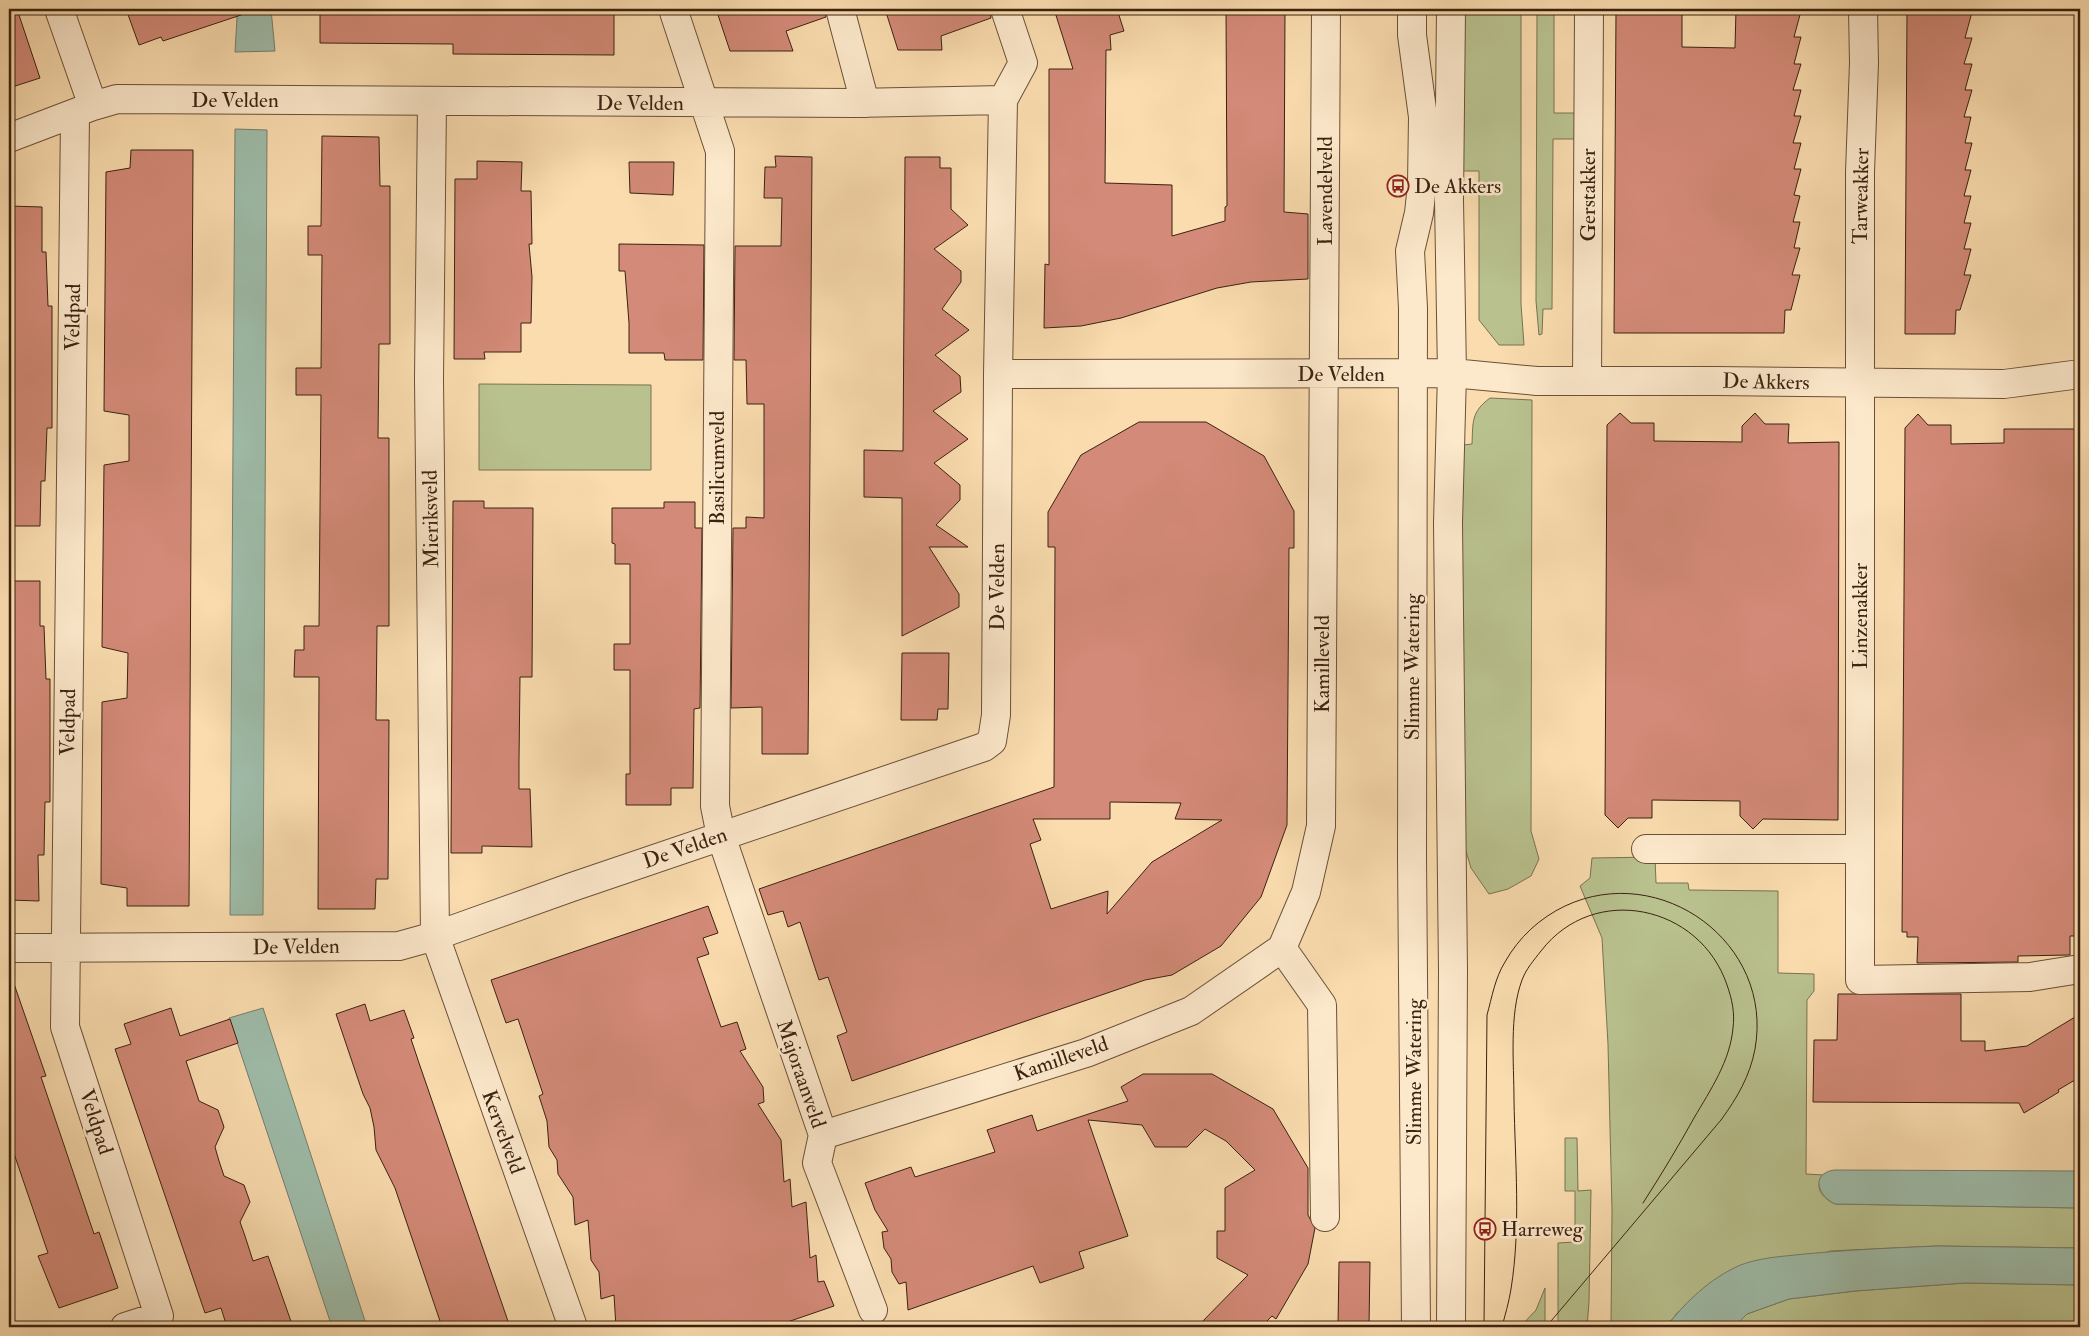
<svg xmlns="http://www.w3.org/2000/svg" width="2089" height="1336" font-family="'IM FELL Double Pica',serif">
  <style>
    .green { fill: #b9c28f; stroke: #7a7250 }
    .water { fill: #9ebca9; stroke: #767e6c }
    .building { fill: #d38a78; stroke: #3b2211; fill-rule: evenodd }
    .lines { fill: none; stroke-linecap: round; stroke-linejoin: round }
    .minor-casing { stroke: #6b5038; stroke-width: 30 }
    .minor { stroke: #fce8cb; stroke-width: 28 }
    .tram { stroke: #3b2211; stroke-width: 1 }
    .labels { text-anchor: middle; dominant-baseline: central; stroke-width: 5; stroke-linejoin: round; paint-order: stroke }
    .street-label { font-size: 21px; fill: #3b2211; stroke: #fce8cb }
    .poi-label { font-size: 21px; fill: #3b2211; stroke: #fce8cb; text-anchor: start }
  </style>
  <rect width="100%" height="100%" fill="#fadcaf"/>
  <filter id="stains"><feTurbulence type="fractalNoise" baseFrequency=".004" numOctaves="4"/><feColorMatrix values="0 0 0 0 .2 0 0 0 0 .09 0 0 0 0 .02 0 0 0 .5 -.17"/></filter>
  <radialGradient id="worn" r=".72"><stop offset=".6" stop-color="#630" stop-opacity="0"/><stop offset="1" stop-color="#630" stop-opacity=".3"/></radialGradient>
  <path class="green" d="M 1462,9 L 1521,9 L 1521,304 L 1524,345 L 1499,345 L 1479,320 L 1479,171 L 1461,171 Z
    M 1537,9 L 1554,9 L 1554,113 L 1578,113 L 1577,139 L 1553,139 L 1552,309 L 1543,309 L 1542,334 L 1539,335 L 1536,301 Z
    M 479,384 L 651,385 L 651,470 L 479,470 Z
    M 1490,398 L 1532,400 L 1531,831 L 1539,859 L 1531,876 L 1508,889 L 1489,894 L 1471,868 L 1462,838 L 1458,799 L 1463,445 L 1472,444 C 1473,422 1471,412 1490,398 Z
    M 1655,857 L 1656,883 L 1688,883 L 1689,890 L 1778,891 L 1778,973 L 1814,974 L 1814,991 L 1807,1000 L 1806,1174 L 1824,1175 C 1813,1187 1822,1198 1835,1204 L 2080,1208 L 2080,1248 L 1937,1246 L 1830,1251 L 1678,1312 L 1666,1327 L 1611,1327 L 1612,1210 L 1608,1044 L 1602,938 L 1580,886 L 1590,878 L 1592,858 Z
    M 1565,1138 L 1577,1138 L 1578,1191 L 1591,1190 L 1589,1302 L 1587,1327 L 1558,1327 L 1558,1243 L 1575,1242 L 1575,1191 L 1565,1191 Z
    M 1965,1283 L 2080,1285 L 2080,1327 L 1734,1327 L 1747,1314 L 1789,1299 L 1855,1291 Z
    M 1545,1288 L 1545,1327 L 1520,1327 L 1536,1310 Z"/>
  <path class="water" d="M 234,9 L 271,9 L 275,51 L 235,52 L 237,18 Z
    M 235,129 L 267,130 L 263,915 L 230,915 Z
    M 263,1008 L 367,1327 L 332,1327 L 229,1018 Z
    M 1834,1170 L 2080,1171 L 2080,1208 L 1835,1204 C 1818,1196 1810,1174 1834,1170 Z
    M 1937,1246 L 2080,1248 L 2080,1285 L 1965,1283 L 1855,1291 L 1789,1299 L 1747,1314 L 1734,1327 L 1666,1327 C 1684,1304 1705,1283 1732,1269 C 1750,1259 1775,1257 1795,1255 C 1842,1250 1890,1248 1937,1246 Z"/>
  <path class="building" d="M 9,9 L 17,9 L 40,78 L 9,88 Z
    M 126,9 L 243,9 L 244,14 L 163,41 L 161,37 L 139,45 Z
    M 320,9 L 614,9 L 614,55 L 453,54 L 453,44 L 320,43 Z
    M 716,9 L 825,9 L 826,17 L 786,31 L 793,51 L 730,51 Z
    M 885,9 L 990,9 L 991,18 L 941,36 L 942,50 L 898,50 Z
    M 1054,9 L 1117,9 L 1124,31 L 1110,35 L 1111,50 L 1106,50 L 1105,183 L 1172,185 L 1172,236 L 1225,221 L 1225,207 L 1227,206 L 1226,9 L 1285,9 L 1284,212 L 1308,214 L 1308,279 L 1251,282 L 1217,288 L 1121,318 L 1081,326 L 1044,328 L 1045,264 L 1049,265 L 1049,69 L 1073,69 Z
    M 1616,9 L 1682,9 L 1682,47 L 1735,48 L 1736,9 L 1786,9 L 1786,10 L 1801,11 L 1794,37 L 1801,37 L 1794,64 L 1801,64 L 1793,90 L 1801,90 L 1794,116 L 1801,116 L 1793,143 L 1801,143 L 1794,169 L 1801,169 L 1794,195 L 1800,196 L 1793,222 L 1800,222 L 1794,248 L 1800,248 L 1792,275 L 1800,275 L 1791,310 L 1785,310 L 1784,333 L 1614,333 Z
    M 1907,9 L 1957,9 L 1957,11 L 1972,12 L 1965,38 L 1972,38 L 1964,64 L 1972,64 L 1965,90 L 1972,90 L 1964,117 L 1971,117 L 1965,143 L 1972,143 L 1965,170 L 1971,170 L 1964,196 L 1971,196 L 1964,223 L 1971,223 L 1964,249 L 1971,249 L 1964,275 L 1971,275 L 1960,310 L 1956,310 L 1955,334 L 1905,334 Z
    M 322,136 L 379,137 L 380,186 L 390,186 L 390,344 L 379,344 L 378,438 L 389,438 L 389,626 L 377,626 L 376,720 L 389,720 L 388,879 L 376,879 L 375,909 L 318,909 L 319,677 L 294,677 L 295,650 L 304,650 L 304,626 L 319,626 L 321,395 L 296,395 L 296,368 L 321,368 L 322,255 L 308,255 L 308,226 L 321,226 Z
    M 131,150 L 193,150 L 189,906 L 127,906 L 127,888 L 101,884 L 102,702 L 127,698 L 128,653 L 102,647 L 104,465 L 129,461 L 129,415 L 104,411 L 106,172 L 130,168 Z
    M 775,156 L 812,157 L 808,754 L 762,754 L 762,707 L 731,708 L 733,528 L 746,528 L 746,517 L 764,518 L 764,404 L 747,404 L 746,360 L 734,360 L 735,246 L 781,246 L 782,198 L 764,198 L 765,167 L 776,167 Z
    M 905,157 L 940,157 L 940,168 L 951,168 L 951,209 L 968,225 L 934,249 L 961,271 L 961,282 L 942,309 L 969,330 L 935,355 L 960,376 L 961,392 L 933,411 L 968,439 L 934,463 L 960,485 L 960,500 L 936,525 L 968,547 L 929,547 L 959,594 L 959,607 L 902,636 L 902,498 L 864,497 L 864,450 L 903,451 Z
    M 477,161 L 522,162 L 521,191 L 531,191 L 532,244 L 529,244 L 532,277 L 531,323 L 521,323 L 521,352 L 484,352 L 485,359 L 454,359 L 455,179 L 477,179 Z
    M 629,162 L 674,162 L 673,195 L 630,193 Z
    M 9,206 L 42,207 L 42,252 L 46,252 L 48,306 L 52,306 L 52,428 L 47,428 L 45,481 L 41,481 L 40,526 L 9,526 Z
    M 619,244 L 704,245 L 703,360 L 665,360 L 664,353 L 629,353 L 629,323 L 625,271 L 619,271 Z
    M 1620,413 L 1631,423 L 1654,423 L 1654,441 L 1742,442 L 1742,426 L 1755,413 L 1765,424 L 1789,424 L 1788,443 L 1839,442 L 1838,820 L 1763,819 L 1753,829 L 1740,816 L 1740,801 L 1652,800 L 1652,818 L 1628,818 L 1618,828 L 1605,815 L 1607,425 Z
    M 1918,414 L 1928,425 L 1951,425 L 1951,444 L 2004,443 L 2004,429 L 2080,429 L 2080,936 L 2070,936 L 2070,955 L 2018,956 L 2018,962 L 1917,963 L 1918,937 L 1907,937 L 1907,932 L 1902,932 L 1905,428 Z
    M 1139,422 L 1206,422 L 1264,456 L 1294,511 L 1294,548 L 1289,548 L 1287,825 L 1261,897 L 1221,946 L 1172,975 L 1145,980 L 852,1081 L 837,1036 L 847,1032 L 828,977 L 819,980 L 800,922 L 788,927 L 783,911 L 768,915 L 759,889 L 1054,787 L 1055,547 L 1048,547 L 1048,512 L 1081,455 ZM 1110,802 L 1181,803 L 1175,819 L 1222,820 L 1152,862 L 1107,914 L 1108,891 L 1051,909 L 1030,844 L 1041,840 L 1033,819 L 1110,819 Z
    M 453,501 L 484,501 L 484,508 L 533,508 L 532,677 L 520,677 L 519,761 L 519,789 L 530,789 L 532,847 L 482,846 L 482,853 L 451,853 Z
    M 664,502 L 695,502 L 695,528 L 702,528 L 700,708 L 694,709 L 693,788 L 671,788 L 671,805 L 626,805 L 626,774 L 630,774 L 630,670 L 614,670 L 614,644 L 630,644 L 630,564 L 615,564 L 615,544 L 612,543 L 612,508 L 664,508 Z
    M 9,581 L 40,581 L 40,626 L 44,626 L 46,679 L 50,679 L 50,802 L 45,802 L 44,855 L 38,855 L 39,901 L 9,900 Z
    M 902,653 L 949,653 L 948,709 L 938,709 L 937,720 L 901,720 Z
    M 708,906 L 718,933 L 703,938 L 709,954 L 697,958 L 721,1027 L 737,1022 L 746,1049 L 740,1051 L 763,1087 L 764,1102 L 758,1104 L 781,1140 L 784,1182 L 790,1179 L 792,1207 L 806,1202 L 810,1258 L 816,1255 L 818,1282 L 824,1281 L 834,1306 L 773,1327 L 616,1327 L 614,1295 L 601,1299 L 599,1272 L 591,1260 L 588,1220 L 575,1225 L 573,1197 L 558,1174 L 557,1160 L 549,1147 L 547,1121 L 539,1096 L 543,1094 L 518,1019 L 506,1023 L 491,980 Z
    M 13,981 L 46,1076 L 41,1077 L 94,1234 L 99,1232 L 118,1288 L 59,1308 L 38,1256 L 48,1253 L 9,1139 L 9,982 Z
    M 1838,994 L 1961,994 L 1961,1041 L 1985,1041 L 1985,1051 L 2027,1046 L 2080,1014 L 2080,1077 L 2058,1090 L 2059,1092 L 2024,1113 L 2019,1103 L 1813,1102 L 1814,1040 L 1837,1040 Z
    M 365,1004 L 370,1021 L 404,1010 L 414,1038 L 411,1039 L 419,1063 L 510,1327 L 442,1327 L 395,1188 L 376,1150 L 374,1127 L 370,1108 L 363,1094 L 336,1014 Z
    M 171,1008 L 180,1036 L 230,1019 L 238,1043 L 186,1061 L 199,1101 L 218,1110 L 224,1127 L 215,1147 L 219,1161 L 224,1176 L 244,1185 L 250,1202 L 240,1222 L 245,1236 L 253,1261 L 268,1256 L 293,1327 L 227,1327 L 221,1308 L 205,1313 L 115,1049 L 131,1044 L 124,1024 Z
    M 1143,1074 L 1212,1074 L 1273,1109 L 1308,1168 L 1308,1215 L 1315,1228 L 1308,1264 L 1276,1319 L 1272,1316 L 1261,1327 L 1197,1327 L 1248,1275 L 1217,1258 L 1217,1231 L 1225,1231 L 1225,1188 L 1255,1170 L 1226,1141 L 1205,1129 L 1187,1147 L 1155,1147 L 1142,1125 L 1088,1120 L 1128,1236 L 1079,1252 L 1084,1268 L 1040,1283 L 1033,1266 L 908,1310 L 906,1282 L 899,1284 L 892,1272 L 891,1259 L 884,1248 L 882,1232 L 888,1231 L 875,1210 L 865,1183 L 911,1167 L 915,1177 L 995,1152 L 987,1130 L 1032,1115 L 1037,1131 L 1128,1101 L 1121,1087 Z
    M 1339,1262 L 1370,1262 L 1369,1326 L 1338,1326 Z"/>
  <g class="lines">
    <g class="minor-casing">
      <path id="minor" d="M 59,9 L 93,106
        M 673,9 L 720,151 L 715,806 L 721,836 L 823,1135 L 817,1163 L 873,1310
        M 840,9 L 865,103
        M 1412,9 L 1412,35 L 1423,117 L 1422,185 L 1419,213 L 1410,251 L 1413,308 L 1412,858 L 1416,1327
        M 1451,9 L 1449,200 L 1452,373 L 1448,523 L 1453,971 L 1451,1327
        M 1863,9 L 1864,63 L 1860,172 L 1860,980 L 2030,977 L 2080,969
        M 1003,100 L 1023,63 L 1005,9
        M 432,102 L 429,379 L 435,936 L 573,1327
        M 75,114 L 65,1027 L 159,1316 L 125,1327
        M 9,138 L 93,106 L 117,99 L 854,103 L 1003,100 L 998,374 L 996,715 L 992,741 L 984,747 L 572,887 L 435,936 L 399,946 L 9,948
        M 998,374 L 1452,373 L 1537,381 L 1715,381 L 2004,384 L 2080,374
        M 1587,381 L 1589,9
        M 1646,849 L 1859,849
        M 1282,948 L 1322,1005 L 1325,1217
        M 823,1135 L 1086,1053 L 1191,1011 L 1282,948 L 1306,892 L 1321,826 L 1326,9"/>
    </g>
    <use href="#minor" class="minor"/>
    <path class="tram" d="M 1484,1327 L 1487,1015 C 1492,997 1495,978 1505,962 C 1519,937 1540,918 1565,906 C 1661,861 1774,943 1755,1049 C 1750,1076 1737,1098 1721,1120 L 1546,1327
      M 1502,1327 C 1505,1315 1509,1302 1511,1289 C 1521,1227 1515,1162 1514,1100 C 1514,1063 1509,1015 1522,980 C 1526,969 1534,960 1541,951 C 1594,882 1700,905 1727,985 C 1732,999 1735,1013 1733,1028 C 1730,1061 1711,1089 1694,1118 C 1678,1147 1661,1175 1643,1203"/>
  </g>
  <defs>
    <g id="bus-ring" transform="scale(1.125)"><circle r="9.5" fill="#fce8cb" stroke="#8f2418" stroke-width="1.5"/><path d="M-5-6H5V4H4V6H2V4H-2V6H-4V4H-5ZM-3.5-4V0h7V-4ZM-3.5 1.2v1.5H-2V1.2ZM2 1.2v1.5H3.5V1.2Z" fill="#8f2418"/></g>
  </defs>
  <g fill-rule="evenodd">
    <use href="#bus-ring" x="1398" y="186"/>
    <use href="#bus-ring" x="1485" y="1229"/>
  </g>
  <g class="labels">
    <g class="street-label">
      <text x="235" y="100">De Velden</text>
      <text x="640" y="103">De Velden</text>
      <text transform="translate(1325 191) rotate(-90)">Lavendelveld</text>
      <text transform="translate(1588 195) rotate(-90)">Gerstakker</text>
      <text transform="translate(1861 196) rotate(-89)">Tarweakker</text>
      <text transform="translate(73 317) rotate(-89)">Veldpad</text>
      <text x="1341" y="374">De Velden</text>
      <text transform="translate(1766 382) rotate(1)">De Akkers</text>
      <text transform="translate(717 468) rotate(-90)">Basilicumveld</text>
      <text transform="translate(431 519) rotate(-91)">Mieriksveld</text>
      <text transform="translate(997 587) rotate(-90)">De Velden</text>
      <text transform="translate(1860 616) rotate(-90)">Linzenakker</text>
      <text transform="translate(1322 664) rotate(-90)">Kamilleveld</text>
      <text transform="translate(1412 667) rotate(-90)">Slimme Watering</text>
      <text transform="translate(68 722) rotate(-89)">Veldpad</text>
      <text transform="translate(685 848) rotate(-19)">De Velden</text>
      <text transform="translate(296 947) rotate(-1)">De Velden</text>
      <text transform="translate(1061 1059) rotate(-19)">Kamilleveld</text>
      <text transform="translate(1414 1072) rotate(-90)">Slimme Watering</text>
      <text transform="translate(801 1074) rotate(71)">Majoraanveld</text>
      <text transform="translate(96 1122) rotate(72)">Veldpad</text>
      <text transform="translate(503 1132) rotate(70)">Kervelveld</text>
    </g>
    <g class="poi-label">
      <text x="1414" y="186">De Akkers</text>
      <text x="1501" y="1229">Harreweg</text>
    </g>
  </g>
  <rect width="2089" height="1336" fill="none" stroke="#fadcaf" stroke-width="30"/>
  <rect x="10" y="10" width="2069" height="1316" fill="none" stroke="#3b2211" stroke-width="2.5"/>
  <rect x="15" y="15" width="2059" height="1306" fill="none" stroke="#3b2211"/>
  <rect width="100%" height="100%" filter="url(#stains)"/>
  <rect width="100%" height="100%" fill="url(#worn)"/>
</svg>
